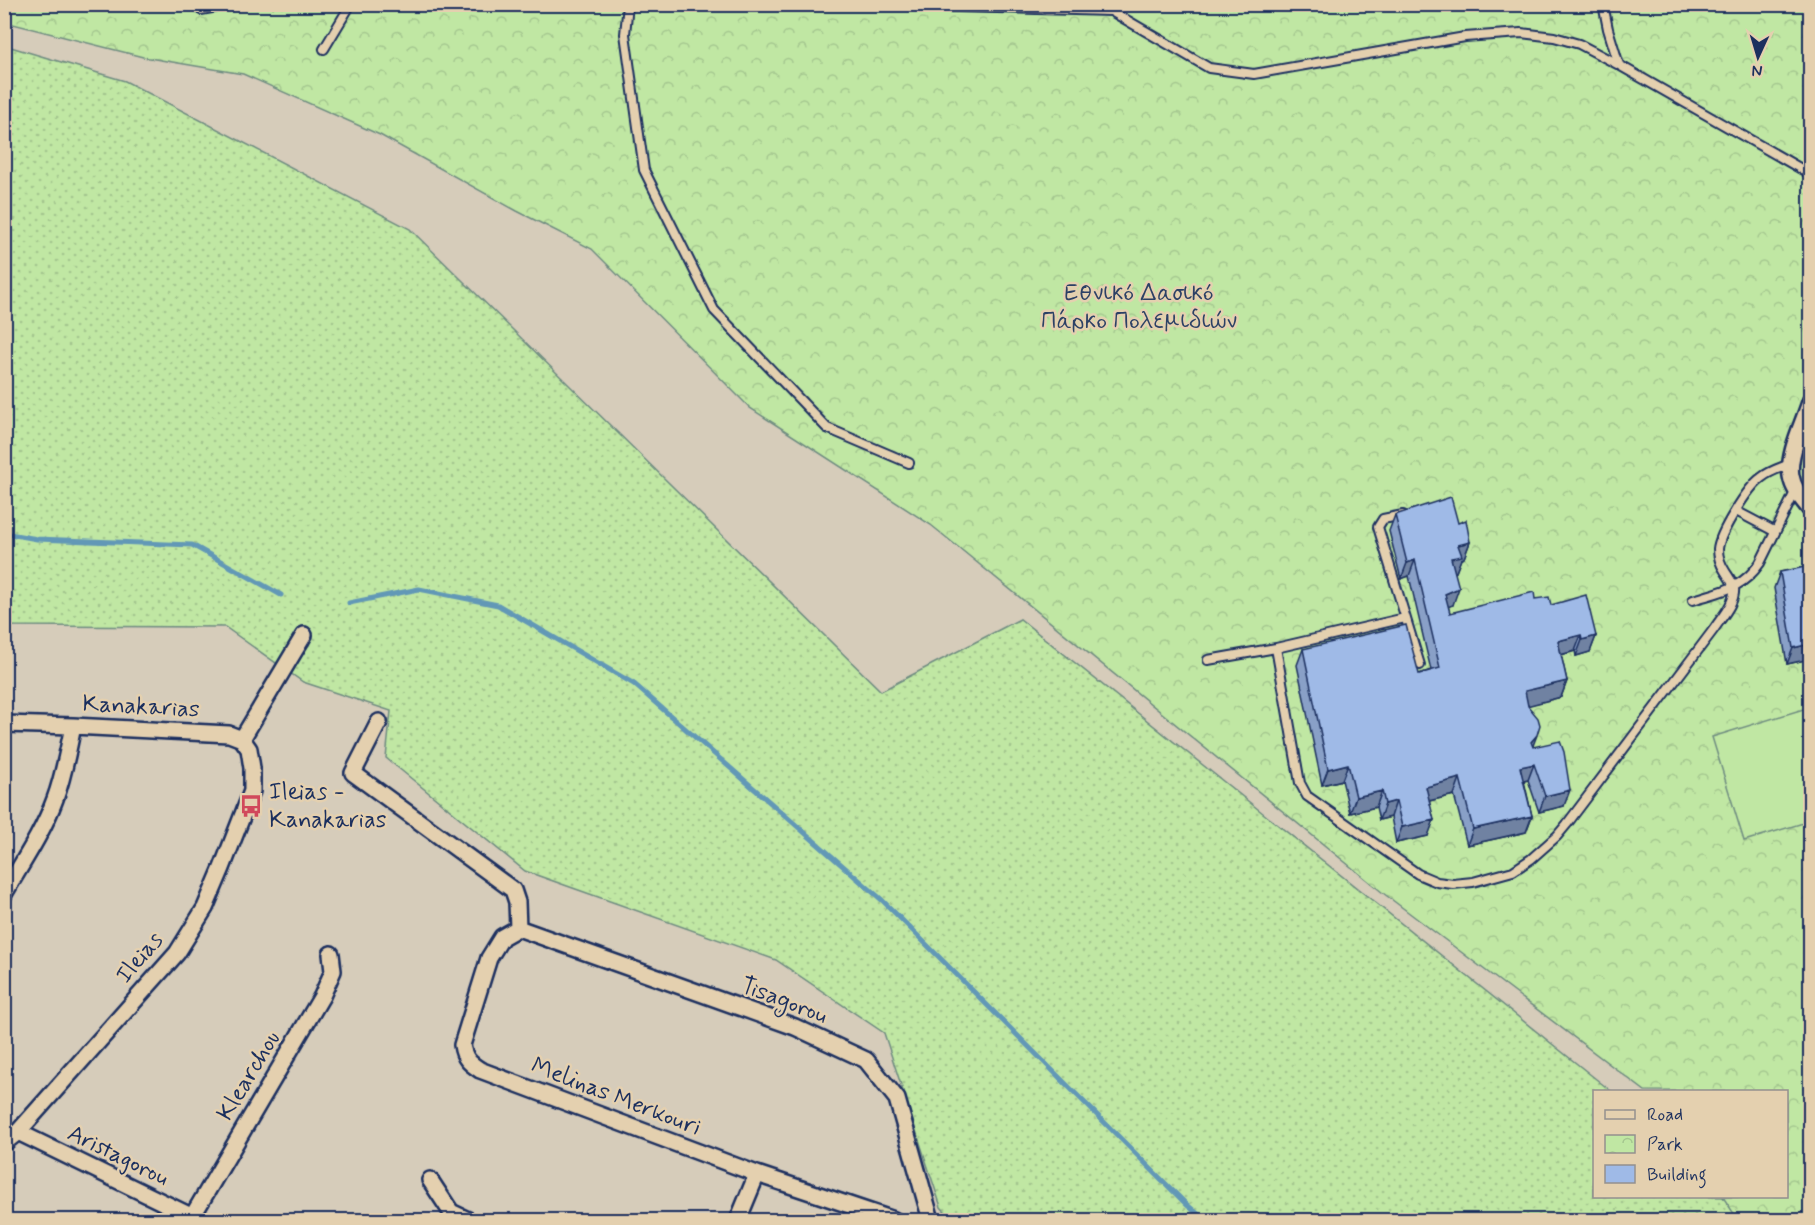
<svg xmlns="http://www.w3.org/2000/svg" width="1815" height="1225" font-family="Mynerve,sans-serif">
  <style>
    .grass { fill: url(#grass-dots); stroke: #6e8b80; stroke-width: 1.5 }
    .park { fill: url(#park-crowns); stroke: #6e8b80; stroke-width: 1.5 }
    .pitch { fill: #c0e7a3; stroke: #6e8b80; stroke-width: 1.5 }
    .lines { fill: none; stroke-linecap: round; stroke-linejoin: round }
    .stream { stroke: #6298b6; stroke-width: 5 }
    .lane-casing { stroke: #1b2f5e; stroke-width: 12 }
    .street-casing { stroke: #1b2f5e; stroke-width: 20 }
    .lane { stroke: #e4d0af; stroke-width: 8 }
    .street { stroke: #e4d0af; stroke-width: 15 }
    .wall { fill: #89a0c7; stroke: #1b2f5e; stroke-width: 1.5 }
    .shaded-wall { fill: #6f82a2; stroke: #1b2f5e; stroke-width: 1.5 }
    .building { fill: #9fbae7; stroke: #1b2f5e; stroke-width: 1.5 }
    .labels { text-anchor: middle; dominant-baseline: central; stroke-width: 5; stroke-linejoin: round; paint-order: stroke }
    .park-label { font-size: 24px; fill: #2c4165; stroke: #e4d0af }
    .street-label { font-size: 24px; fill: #1b2f5e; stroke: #e4d0af }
    .poi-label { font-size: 24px; fill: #1b2f5e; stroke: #e4d0af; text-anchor: start }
  </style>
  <defs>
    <pattern id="grass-dots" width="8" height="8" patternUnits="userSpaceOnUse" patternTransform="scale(1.5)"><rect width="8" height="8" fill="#c0e7a3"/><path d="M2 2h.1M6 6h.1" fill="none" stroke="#a4c68f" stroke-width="1.8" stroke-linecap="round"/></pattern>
    <pattern id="park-crowns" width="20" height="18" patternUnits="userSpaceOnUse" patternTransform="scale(1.5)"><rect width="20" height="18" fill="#c0e7a3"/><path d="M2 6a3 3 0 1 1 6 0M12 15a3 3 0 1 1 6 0" fill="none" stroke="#a4c68f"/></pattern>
  </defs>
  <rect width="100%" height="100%" fill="#d6ccba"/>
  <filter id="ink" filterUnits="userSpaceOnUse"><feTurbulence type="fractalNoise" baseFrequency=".0167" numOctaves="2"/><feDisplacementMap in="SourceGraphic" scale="12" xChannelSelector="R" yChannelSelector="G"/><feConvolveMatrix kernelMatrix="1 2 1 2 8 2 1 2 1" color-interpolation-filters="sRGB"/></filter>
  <g filter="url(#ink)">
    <path class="grass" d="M 4,45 L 125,81 L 410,229 L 881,691 L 1020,619 L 1611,1091 L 1594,1092 L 1594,1196 L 1743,1197 L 1767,1220 L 953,1220 L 941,1207 L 884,1033 L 776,960 L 525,871 L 386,758 L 391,711 L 303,682 L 225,627 L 5,626 Z"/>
    <path class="park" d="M 4,5 L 1810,5 L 1810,1220 L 1738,1220 L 1723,1197 L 1786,1196 L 1786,1092 L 1645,1091 L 1383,893 L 931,525 L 750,408 L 592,249 L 517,211 L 380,135 L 243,74 L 143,57 L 5,22 Z"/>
    <path class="pitch" d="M 1810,707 L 1810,821 L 1744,841 L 1712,737 Z"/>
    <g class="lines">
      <path class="stream" d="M 4,533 L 37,539 L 192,545 L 281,595
        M 349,603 L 419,589 L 498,605 L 634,684 L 882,900 L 1186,1204 L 1205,1220"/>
      <g class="lane-casing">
        <path id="lane" d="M 195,4 L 201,10 L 234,4
          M 628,4 L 625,34 L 644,170 L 714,310 L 827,428 L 909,463
          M 918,4 L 921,6 L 1111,11 L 1209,68 L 1254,74 L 1465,37 L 1521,33 L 1554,37 L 1579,44 L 1619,65 L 1810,174
          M 1603,4 L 1608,29 L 1619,65
          M 324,49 L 351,4
          M 1736,511 L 1774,531
          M 1403,515 L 1383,519 L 1378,527 L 1420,665
          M 1693,600 C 1722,591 1742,589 1760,563 L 1796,490
          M 1276,648 L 1300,783 L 1307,796 L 1418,874 L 1437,882 L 1453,884 L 1473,882 L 1513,871 L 1531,859 L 1557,836 L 1567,824 L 1714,629 C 1721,618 1736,602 1734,588 C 1733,582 1728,576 1725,571 C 1721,565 1718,557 1718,549 C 1719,534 1748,487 1761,478 C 1769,471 1780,468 1790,464
          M 1208,660 L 1276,648 L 1405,618"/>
      </g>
      <g class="street-casing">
        <path id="street" d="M 1810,402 C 1804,422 1787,455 1791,476 C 1793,489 1802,499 1810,509
          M 379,722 L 353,773 L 513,890 L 517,902 L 518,928
          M 4,724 L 73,726 L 229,734 L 242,739 L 249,749 L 252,768 L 252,791 L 222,868 L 205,908 L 177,953 L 18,1132 L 4,1143
          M 242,739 L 304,635
          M 4,894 C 22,863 43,832 55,799 C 64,775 68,750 73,726
          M 518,928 L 502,937 L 489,958 L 462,1045 C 464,1058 469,1063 480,1070 L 757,1174 L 894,1220
          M 518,928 L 795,1027 L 866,1060 L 897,1099 L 931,1220
          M 18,1132 L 199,1220
          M 430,1180 L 451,1212 L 468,1220
          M 192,1217 L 322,996 L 333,971 L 331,954
          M 738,1220 L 757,1174"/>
      </g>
      <use href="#lane" class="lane"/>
      <use href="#street" class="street"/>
    </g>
    <path class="wall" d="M 1395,515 L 1458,523 L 1470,542 L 1464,558 L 1461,559 L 1456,572 L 1455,572 L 1453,605 L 1448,606 L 1450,613 L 1535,599 L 1551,605 L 1596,636 L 1590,652 L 1576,656 L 1575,651 L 1561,655 L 1567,681 L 1561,697 L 1528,705 L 1533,746 L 1564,806 L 1539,812 L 1528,780 L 1524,781 L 1532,816 L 1526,832 L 1467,845 L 1454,795 L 1429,801 L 1428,836 L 1396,843 L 1391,817 L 1379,820 L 1376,807 L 1350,813 L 1342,780 L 1322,785 L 1297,665 L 1303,649 L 1419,674 L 1431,670 L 1409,576 L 1401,579 L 1389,531 Z
      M 1810,566 L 1810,659 L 1787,664 L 1774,588 L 1780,572 Z"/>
    <path class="shaded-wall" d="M 1470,542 L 1464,558 L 1461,559 L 1456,572 L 1445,574 L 1458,545 Z
      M 1415,560 L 1409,576 L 1401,579 L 1407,563 Z
      M 1459,588 L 1453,605 L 1439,610 L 1445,594 Z
      M 1581,635 L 1575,651 L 1552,657 L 1558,641 Z
      M 1596,636 L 1590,652 L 1576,656 L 1582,640 Z
      M 1810,644 L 1810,659 L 1787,664 L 1793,648 Z
      M 1567,681 L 1561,697 L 1519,708 L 1525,691 Z
      M 1537,735 L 1531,751 L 1531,742 Z
      M 1348,764 L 1342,780 L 1322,785 L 1328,769 Z
      M 1534,764 L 1528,780 L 1514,783 L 1520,767 Z
      M 1460,778 L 1454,795 L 1420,803 L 1426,787 Z
      M 1570,790 L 1564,806 L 1539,812 L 1545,796 Z
      M 1382,791 L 1376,807 L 1350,813 L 1356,797 Z
      M 1396,801 L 1391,817 L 1379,820 L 1385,804 Z
      M 1532,816 L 1526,832 L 1467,845 L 1473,829 Z
      M 1434,820 L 1428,836 L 1396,843 L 1402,827 Z"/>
    <path class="building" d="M 1451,497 L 1458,523 L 1466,520 L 1470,542 L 1458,545 L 1462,556 L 1451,558 L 1459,588 L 1445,594 L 1450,613 L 1534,592 L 1535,599 L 1549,597 L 1551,605 L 1586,595 L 1596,636 L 1582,640 L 1581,635 L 1558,641 L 1567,681 L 1525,691 L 1528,706 L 1538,718 L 1540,725 L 1537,735 L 1531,742 L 1533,747 L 1560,741 L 1564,752 L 1570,790 L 1545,796 L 1534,764 L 1520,767 L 1532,816 L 1473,829 L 1460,778 L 1426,787 L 1434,820 L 1402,827 L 1396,801 L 1385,804 L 1382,791 L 1356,797 L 1348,764 L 1328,769 L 1303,649 L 1406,625 L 1419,674 L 1440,668 L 1415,560 L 1407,563 L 1395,515 Z
      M 1810,566 L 1810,644 L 1793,648 L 1780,572 Z"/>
  </g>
  <defs>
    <g id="bus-bare" transform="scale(1.8)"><path d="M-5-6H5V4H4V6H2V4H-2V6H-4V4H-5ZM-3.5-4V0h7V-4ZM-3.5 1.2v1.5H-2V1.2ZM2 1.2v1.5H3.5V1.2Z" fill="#d1495b" stroke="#e4d0af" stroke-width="2.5" paint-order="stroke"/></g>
  </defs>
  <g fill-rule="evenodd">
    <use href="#bus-bare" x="251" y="806"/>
  </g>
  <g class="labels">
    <g class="park-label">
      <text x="1139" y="293">Εθνικό Δασικό<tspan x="1139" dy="28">Πάρκο Πολεμιδιών</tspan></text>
    </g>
    <g class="street-label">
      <text transform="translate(141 707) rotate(3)">Kanakarias</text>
      <text transform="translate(140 958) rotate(-50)">Ileias</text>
      <text transform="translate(784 1001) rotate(21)">Tisagorou</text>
      <text transform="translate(249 1076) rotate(-59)">Klearchou</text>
      <text transform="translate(616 1097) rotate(21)">Melinas Merkouri</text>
      <text transform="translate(118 1156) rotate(26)">Aristagorou</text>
    </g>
    <g class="poi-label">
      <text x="269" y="792">Ileias -<tspan x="269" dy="28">Kanakarias</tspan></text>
    </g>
  </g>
  <rect width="1815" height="1225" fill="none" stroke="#e4d0af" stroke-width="24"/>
  <rect x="12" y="12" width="1791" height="1201" fill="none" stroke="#1b2f5e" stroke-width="2" filter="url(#ink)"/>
  <rect x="1593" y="1090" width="195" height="108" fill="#e4d0af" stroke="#94908f" stroke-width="1.5"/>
  <rect x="1605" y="1110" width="30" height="9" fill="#e4d0af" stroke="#94908f" stroke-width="1.5"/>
  <text x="1647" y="1120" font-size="18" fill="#1b2f5e">Road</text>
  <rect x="1605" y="1135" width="30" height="18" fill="url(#park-crowns)" stroke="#94908f" stroke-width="1.5"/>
  <text x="1647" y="1150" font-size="18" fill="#1b2f5e">Park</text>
  <rect x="1605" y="1165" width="30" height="18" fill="#9fbae7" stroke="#94908f" stroke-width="1.5"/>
  <text x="1647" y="1180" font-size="18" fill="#1b2f5e">Building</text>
  <g transform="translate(1758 57) rotate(184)" stroke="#e4d0af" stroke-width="4.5" paint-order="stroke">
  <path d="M0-4.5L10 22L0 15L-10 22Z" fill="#1b2f5e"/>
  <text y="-9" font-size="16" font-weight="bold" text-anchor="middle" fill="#1b2f5e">N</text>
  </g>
</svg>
